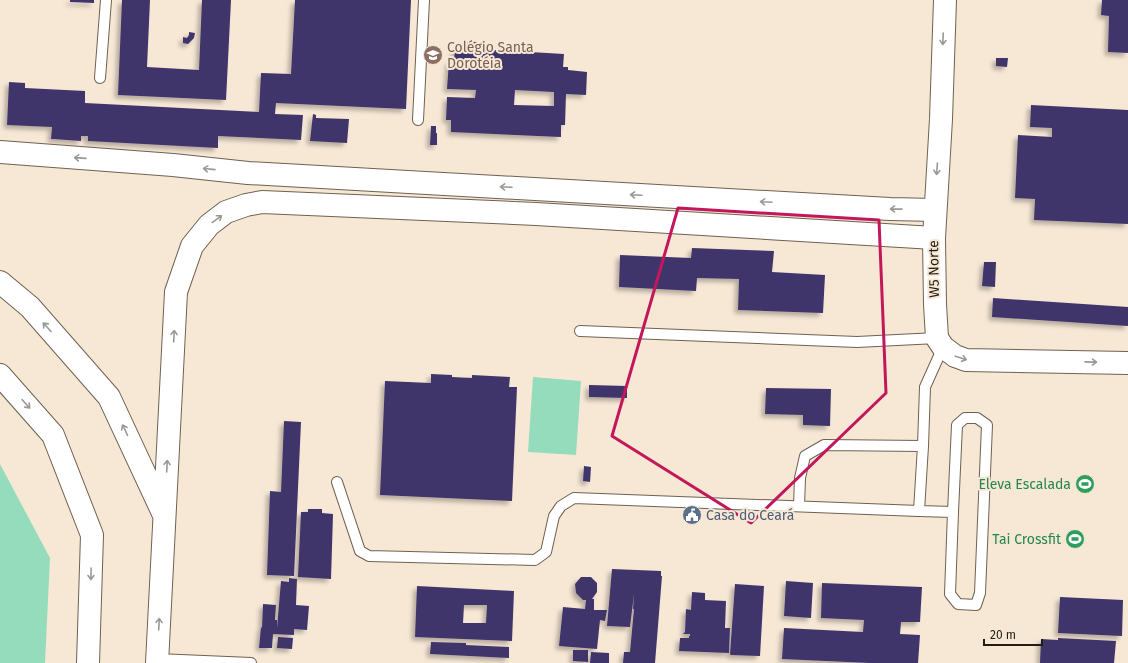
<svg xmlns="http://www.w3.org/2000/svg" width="1128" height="663" font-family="'Fira Sans',sans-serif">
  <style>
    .green { fill: #95dcbc }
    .building { fill: #41356b; fill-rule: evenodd; filter: url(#shadow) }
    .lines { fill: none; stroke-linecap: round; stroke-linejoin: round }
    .service-casing { stroke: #6e6151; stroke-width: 12 }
    .tertiary-casing { stroke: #6e6151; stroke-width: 24 }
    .secondary-casing { stroke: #6e6151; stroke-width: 24 }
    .service { stroke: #fff; stroke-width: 10 }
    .tertiary { stroke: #fff; stroke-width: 22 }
    .secondary { stroke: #fff; stroke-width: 22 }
    .oneway { stroke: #9b9996 }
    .marked { fill: none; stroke: #c2185b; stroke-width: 3; stroke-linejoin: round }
    .labels { text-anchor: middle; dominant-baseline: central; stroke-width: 4; stroke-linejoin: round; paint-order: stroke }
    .education-label { font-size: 14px; fill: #785e54; stroke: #f7e8d6; text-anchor: start }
    .street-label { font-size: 14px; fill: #211c15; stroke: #f7e8d6 }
    .leisure-label { font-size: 14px; fill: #27864d; stroke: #f7e8d6; text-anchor: end }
    .service-label { font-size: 14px; fill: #4e5e75; stroke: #f7e8d6; text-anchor: start }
  </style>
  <defs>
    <filter id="shadow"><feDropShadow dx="-3.5" dy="3.5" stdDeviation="2" flood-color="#0004"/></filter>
  </defs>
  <rect width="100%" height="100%" fill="#f7e8d6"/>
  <path class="green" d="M 533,377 L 581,381 L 576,455 L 528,452 Z
    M 0,464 L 50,558 L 45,663 L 0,663 Z"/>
  <path class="building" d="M 70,0 L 94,0 L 94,3 L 70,2 Z
    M 122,0 L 150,0 L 147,67 L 199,70 L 202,0 L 231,0 L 226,100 L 118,95 Z
    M 295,0 L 411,0 L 406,109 L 276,103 L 275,114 L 303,115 L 301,140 L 218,136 L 218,148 L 88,141 L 88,136 L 81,136 L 81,141 L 53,139 L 51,139 L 52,127 L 7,125 L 9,82 L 25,83 L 25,88 L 85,91 L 85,103 L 259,112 L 261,73 L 291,74 Z
    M 1102,0 L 1128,0 L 1128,53 L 1108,52 L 1109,16 L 1101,15 Z
    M 189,32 L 195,33 L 194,38 L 188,44 L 183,43 L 183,37 L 187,38 L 189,35 Z
    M 465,41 L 477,42 L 476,49 L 564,54 L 563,67 L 568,67 L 568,70 L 587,72 L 586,95 L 566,94 L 565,125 L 561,125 L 561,137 L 451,132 L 451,120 L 446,120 L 447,97 L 475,98 L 476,90 L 447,89 L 449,61 L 454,61 L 455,48 L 465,49 ZM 515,90 L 554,92 L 554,106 L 514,105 Z
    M 996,58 L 1008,58 L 1007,67 L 996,66 Z
    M 1031,105 L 1128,110 L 1128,224 L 1034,220 L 1035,199 L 1015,198 L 1018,135 L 1052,137 L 1052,128 L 1030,127 Z
    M 313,114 L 316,115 L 316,118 L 349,119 L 347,143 L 310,141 Z
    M 431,126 L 436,126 L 436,133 L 437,133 L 437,145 L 430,145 Z
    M 692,248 L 774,251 L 772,272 L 825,275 L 823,313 L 738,310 L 739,279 L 697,278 L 696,291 L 619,287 L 620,255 L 691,258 Z
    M 984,262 L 996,262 L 995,287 L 982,286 Z
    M 993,298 L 1128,307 L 1128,326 L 992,317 Z
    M 431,374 L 452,375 L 452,377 L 472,378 L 472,375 L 510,377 L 509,387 L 517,387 L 512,501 L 380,495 L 385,381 L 431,383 Z
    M 589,385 L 627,386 L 627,398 L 589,397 Z
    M 766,388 L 831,389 L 830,426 L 803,425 L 803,415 L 765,414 Z
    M 284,421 L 301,422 L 294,576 L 267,575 L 270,491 L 281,492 Z
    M 584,466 L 591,467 L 590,482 L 583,481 Z
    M 308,509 L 322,509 L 322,513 L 333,514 L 331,579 L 298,577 L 301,512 L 308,512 Z
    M 612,569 L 661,571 L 661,576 L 662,576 L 655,663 L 623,663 L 624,652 L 630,652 L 634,609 L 633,609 L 634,594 L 630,627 L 607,626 Z
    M 581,577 L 591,577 L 597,583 L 597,592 L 592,599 L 594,599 L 594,610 L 607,610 L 605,621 L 600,620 L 597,649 L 559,646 L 563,607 L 585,609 L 586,600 L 583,600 L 576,593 L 575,584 Z
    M 289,578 L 297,579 L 296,605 L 309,606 L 307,630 L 294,629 L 294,635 L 273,634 L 272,648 L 259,648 L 261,627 L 262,628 L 263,604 L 276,605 L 275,620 L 277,620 L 277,628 L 281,581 L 289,582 Z
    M 786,581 L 813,583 L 811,618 L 784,616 Z
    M 822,583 L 922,587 L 920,622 L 901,622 L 900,634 L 920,635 L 918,663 L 870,663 L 782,659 L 784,628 L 863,632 L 864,620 L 821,618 Z
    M 735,584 L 764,586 L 760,656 L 731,655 L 730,654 Z
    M 417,586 L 514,591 L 512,641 L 415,637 ZM 464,605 L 487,605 L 486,623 L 463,623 Z
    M 692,592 L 705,593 L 705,600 L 726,601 L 725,628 L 730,628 L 729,653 L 679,651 L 680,638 L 689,638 L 689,636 L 690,636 L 690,634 L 683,634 L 685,632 L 686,609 L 691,610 Z
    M 1060,597 L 1123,600 L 1122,636 L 1058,633 Z
    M 278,637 L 293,638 L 292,649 L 277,648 Z
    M 1058,638 L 1116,641 L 1114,663 L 1040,663 L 1041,639 L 1058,640 Z
    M 431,642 L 466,643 L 466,645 L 509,647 L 509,658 L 430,654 Z
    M 573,650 L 588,650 L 588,662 L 573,661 Z
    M 591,652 L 609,653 L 609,663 L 590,663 Z"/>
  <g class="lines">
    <g class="service-casing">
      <path id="service" d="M 100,78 L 106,0
        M 418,120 L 424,0
        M 580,331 L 857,342 L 937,338
        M 965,418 L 977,418 L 987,425 L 980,593 L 976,605 L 958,604 L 950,594 L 953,512 L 957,425 Z
        M 337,482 L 360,551 L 369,556 L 535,560 L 546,552 L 554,516 L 561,506 L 574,498 L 919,511 L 923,446 L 925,387 L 943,347
        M 799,506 L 800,478 L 805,456 L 824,445 L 923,446
        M 919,511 L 953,512
        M 157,659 L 251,663"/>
    </g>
    <g class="tertiary-casing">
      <path id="tertiary" d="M 0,152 L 173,165 L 248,173 L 890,209 L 935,210
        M 0,282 L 30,307 L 109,397 L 163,513
        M 0,375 L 53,435 L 92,535 L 88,663
        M 157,663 L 176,292 L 192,246 L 209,225 L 226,212 L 246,205 L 262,202 L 536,214 L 934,238"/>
    </g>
    <g class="secondary-casing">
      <path id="secondary" d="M 945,0 L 941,119 L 934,238 L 935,304 L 937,338 L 943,347 L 955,356 L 966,360 L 1128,363"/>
    </g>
    <use href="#service" class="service"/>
    <use href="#tertiary" class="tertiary"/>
    <use href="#secondary" class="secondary"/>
  </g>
  <defs><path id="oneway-shaft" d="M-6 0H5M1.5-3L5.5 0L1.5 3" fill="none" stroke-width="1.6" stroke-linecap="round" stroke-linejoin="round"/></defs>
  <g class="oneway">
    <use href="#oneway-shaft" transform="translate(943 39) rotate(92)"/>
    <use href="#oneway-shaft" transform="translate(80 158) rotate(-176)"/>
    <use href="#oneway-shaft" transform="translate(209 169) rotate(-174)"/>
    <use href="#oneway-shaft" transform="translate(937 169) rotate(94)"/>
    <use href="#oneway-shaft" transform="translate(506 187) rotate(-177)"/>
    <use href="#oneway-shaft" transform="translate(636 195) rotate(-177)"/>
    <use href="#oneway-shaft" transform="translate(766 202) rotate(-177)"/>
    <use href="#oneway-shaft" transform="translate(896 209) rotate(-179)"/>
    <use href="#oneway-shaft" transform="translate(217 219) rotate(-36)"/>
    <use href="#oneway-shaft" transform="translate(47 327) rotate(-132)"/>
    <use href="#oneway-shaft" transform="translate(174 336) rotate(-87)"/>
    <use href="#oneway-shaft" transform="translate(961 358) rotate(18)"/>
    <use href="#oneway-shaft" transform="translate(1091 362) rotate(1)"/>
    <use href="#oneway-shaft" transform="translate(26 404) rotate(48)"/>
    <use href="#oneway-shaft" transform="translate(125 430) rotate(-115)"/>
    <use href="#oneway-shaft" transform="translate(167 466) rotate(-87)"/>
    <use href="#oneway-shaft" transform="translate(91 574) rotate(91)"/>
    <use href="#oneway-shaft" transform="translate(159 624) rotate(-87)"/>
  </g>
  <path class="marked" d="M 678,208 L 879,220 L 886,393 L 751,523 L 612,436 Z"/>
  <defs>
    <g id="school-disc" transform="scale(1)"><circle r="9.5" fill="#8d6e63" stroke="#f7e8d6"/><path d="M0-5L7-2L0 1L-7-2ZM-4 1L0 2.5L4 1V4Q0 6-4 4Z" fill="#fff"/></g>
    <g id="stadium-disc" transform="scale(1)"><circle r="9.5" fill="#2e9e5b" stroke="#f7e8d6"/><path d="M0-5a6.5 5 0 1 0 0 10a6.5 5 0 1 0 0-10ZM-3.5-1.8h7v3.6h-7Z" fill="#fff"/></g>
    <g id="civic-disc" transform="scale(1)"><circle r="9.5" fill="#5c6f8a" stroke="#f7e8d6"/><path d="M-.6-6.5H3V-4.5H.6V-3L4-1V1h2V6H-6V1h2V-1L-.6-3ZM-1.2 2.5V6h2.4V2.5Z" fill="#fff"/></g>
  </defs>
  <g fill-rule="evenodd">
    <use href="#school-disc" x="433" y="55"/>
    <use href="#stadium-disc" x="1085" y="484"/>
    <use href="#civic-disc" x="692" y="515"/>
    <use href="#stadium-disc" x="1075" y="539"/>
  </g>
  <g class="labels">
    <g class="education-label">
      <text x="447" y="47">Colégio Santa<tspan x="447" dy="16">Dorotéia</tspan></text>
    </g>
    <g class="street-label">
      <text transform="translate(934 269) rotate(-91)">W5 Norte</text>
    </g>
    <g class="leisure-label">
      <text x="1071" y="484">Eleva Escalada</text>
      <text x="1061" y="539">Tai Crossfit</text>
    </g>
    <g class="service-label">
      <text x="706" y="515">Casa do Ceará</text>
    </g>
  </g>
  <path d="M984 639v6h58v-6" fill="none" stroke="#211c15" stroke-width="2"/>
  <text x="990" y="639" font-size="12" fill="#211c15" stroke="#f7e8d6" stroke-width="3" paint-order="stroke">20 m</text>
</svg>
